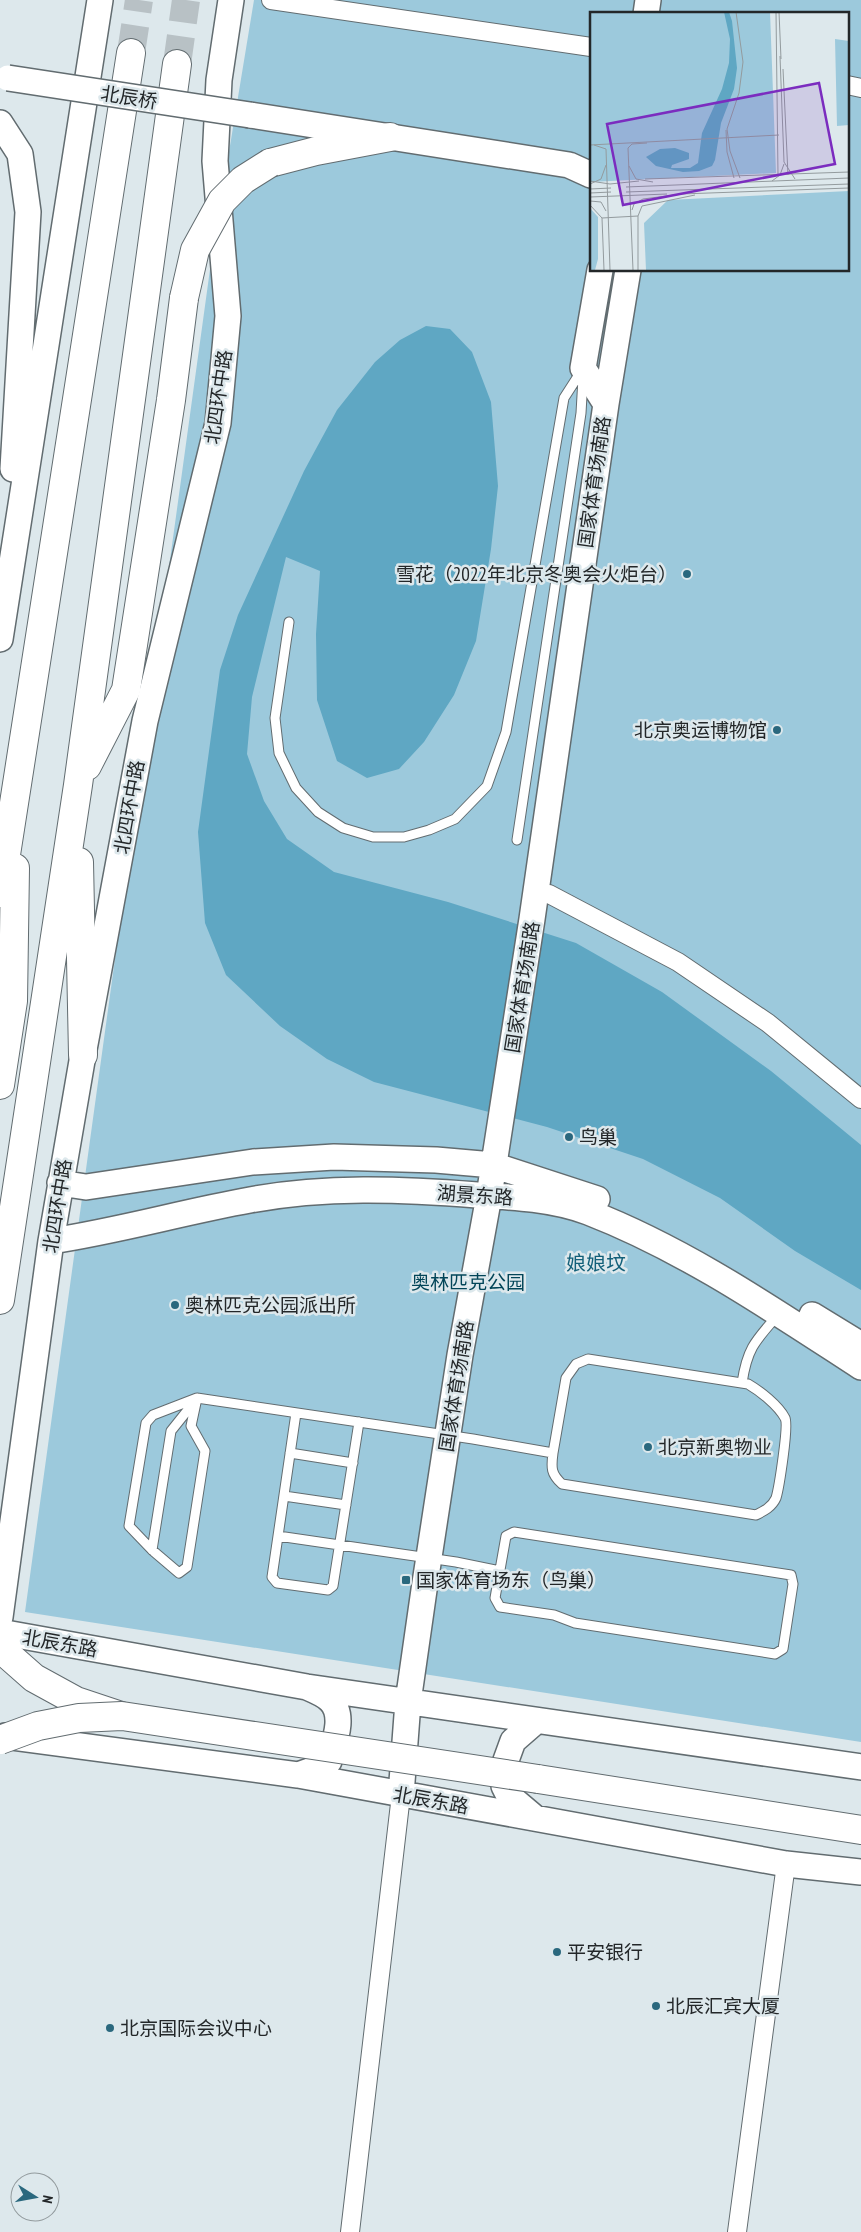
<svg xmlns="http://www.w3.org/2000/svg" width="861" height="2232" font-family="'PT Sans Narrow','Noto Sans SC',sans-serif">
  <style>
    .green { fill: #9cc9dc; fill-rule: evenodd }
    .water { fill: #5fa7c3 }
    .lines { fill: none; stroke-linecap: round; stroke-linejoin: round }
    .highway-tunnel { stroke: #b8c1c5; stroke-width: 28; stroke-dasharray: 28 14; stroke-linecap: butt }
    .lane-casing { stroke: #626c70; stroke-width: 11 }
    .street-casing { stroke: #626c70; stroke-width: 20 }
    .secondary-casing { stroke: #626c70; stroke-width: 28 }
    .highway-casing { stroke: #626c70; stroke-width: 30 }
    .lane { stroke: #fff; stroke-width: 9 }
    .street { stroke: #fff; stroke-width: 18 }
    .secondary { stroke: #fff; stroke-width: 25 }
    .highway { stroke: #fff; stroke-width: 28 }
    .secondary-bridge-casing { stroke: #626c70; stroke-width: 28; stroke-linecap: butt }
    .highway-bridge-casing { stroke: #626c70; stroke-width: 30; stroke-linecap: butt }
    .secondary-bridge { stroke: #fff; stroke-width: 25 }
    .highway-bridge { stroke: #fff; stroke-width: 28 }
    .poi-dot { fill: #2a687e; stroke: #dde8ec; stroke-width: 2 }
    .labels { text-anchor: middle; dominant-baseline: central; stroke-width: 5; stroke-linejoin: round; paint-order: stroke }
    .street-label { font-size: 19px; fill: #232729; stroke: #dde8ec }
    .poi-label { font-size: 19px; fill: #232729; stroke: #dde8ec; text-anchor: start }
    .park-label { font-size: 19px; fill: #024558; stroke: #dde8ec }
    .neighbourhood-label { font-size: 20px; fill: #136079; stroke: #dde8ec }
    .inset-road { fill: none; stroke: #939b9e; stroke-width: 1 }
    .view { fill: #7b2cbf; fill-opacity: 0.15; stroke: #7b2cbf; stroke-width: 2.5 }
    .inset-edge { fill: none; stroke: #232729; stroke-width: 2.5 }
  </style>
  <rect width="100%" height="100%" fill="#dde8ec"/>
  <path class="green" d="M 254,0 L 861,0 L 861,1742 L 25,1612 L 212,255 ZM 591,14 L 847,14 L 847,270 L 591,270 Z"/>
  <path class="water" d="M 426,326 L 450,329 L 472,352 L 491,402 L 498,486 L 491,549 L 476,641 L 454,695 L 424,742 L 399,769 L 367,778 L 337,761 L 317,700 L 316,634 L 320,571 L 286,557 L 252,697 L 247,754 L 264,801 L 287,839 L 334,872 L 448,902 L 576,943 L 662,992 L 771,1071 L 861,1145 L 861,1290 L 795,1251 L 720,1198 L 643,1159 L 547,1127 L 374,1082 L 327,1059 L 280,1026 L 226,975 L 205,923 L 198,832 L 220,670 L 238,615 L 304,471 L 337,410 L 375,362 L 400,340 Z"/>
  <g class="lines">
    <path class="highway-tunnel" d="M 131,53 L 139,0
      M 177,64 L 186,0"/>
    <g class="lane-casing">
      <path id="lane" d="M 289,622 L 275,718 L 279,753 L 296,788 L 318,812 L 343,828 L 373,837 L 404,837 L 429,830 L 455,819 L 487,786 L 506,732 L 564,398 L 582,370
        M 517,840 L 581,413 L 583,378
        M 742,1383 C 747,1349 755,1341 777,1316
        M 197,1398 L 191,1426 L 205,1451 L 187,1567 L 179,1573 L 152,1550 L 129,1526 L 146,1423 L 153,1415 L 197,1398 L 473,1439 L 553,1453 C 551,1468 551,1474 562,1484 L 756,1515 C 764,1511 772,1507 776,1498 C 779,1488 789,1425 785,1418 C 778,1405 760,1391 748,1384 L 588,1359 L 576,1364 L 566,1378 L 553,1453
        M 296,1413 L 272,1577 L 277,1583 L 328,1590 L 333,1586 L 359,1422
        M 290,1453 L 353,1463
        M 284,1496 L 346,1505
        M 514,1532 L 791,1575 L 793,1584 L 783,1649 L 775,1654 L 575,1623 L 554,1615 L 500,1607 L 495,1598 L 506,1536 Z
        M 278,1536 L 456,1562 L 500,1571
        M 152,1550 L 171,1431 L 195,1401"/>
    </g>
    <g class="street-casing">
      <path id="street" d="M 271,0 L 591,47
        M 847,85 L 861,88
        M 549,894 L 678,962 L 768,1023 L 861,1099
        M 350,2232 L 401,1795
        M 737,2232 L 786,1864"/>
    </g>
    <g class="secondary-casing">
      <path id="secondary" d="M 646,14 L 648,0
        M 250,115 L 569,165 L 591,175
        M 0,123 L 20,154 L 28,212 L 13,469
        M 600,270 L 583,368 L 606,404
        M 0,639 L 100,0
        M 60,1183 L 86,1187 L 253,1162 L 334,1157 L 436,1160 L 493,1165 L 597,1199
        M 51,1241 C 118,1231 183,1212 250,1200 C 325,1186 401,1189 477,1195 C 514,1197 553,1199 588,1212 C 686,1250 773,1310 861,1367
        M 812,1315 L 861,1345
        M 0,1617 L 51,1241 L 83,1055 L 145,721 L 218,423 L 228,316 L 215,161 L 219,80 L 231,0
        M 0,1632 L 307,1687 L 861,1767
        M 5,1736 L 298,1775 L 786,1864 L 861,1872
        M 298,1775 L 315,1769 L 329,1761 C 334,1743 346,1715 330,1700 C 325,1695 316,1691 309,1688
        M 401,1795 L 408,1702 L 425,1583 L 460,1355 L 489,1196 L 532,919 L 606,404 L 628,270
        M 535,1818 L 509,1796 L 504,1786 L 505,1763 L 513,1741 L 536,1721"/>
    </g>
    <g class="highway-casing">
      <path id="highway" d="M 270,163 L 316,151 L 390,137
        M 87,766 L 126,690 L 171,400 L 184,298
        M 79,862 L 83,1055
        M 0,893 L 131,53
        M 0,1085 L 13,1001 L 15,868
        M 0,1300 L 78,785 L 177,64
        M 0,1648 L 34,1678 L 76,1701 L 121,1716
        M 538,1779 L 861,1830"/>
    </g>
    <use href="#lane" class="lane"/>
    <use href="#street" class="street"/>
    <use href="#secondary" class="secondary"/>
    <use href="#highway" class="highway"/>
    <g class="secondary-bridge-casing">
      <path id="secondary-bridge" d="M 8,78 L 250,115"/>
    </g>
    <g class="highway-bridge-casing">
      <path id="highway-bridge" d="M 184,298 L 195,250 L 222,201 L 243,180 L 270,163
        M 0,1740 L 38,1726 L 79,1718 L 122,1716 L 538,1779"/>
    </g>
    <use href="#secondary-bridge" class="secondary-bridge"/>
    <use href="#highway-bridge" class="highway-bridge"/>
  </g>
  <g class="poi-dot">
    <circle cx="687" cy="574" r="5"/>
    <circle cx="777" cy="730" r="5"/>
    <circle cx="569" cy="1137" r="5"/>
    <circle cx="175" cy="1305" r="5"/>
    <circle cx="648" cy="1447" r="5"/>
    <rect x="401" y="1575" width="10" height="10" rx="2.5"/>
    <circle cx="557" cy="1952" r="5"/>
    <circle cx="656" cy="2006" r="5"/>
    <circle cx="110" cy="2028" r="5"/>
  </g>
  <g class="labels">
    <g class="street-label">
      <text transform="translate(129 97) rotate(9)">北辰桥</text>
      <text transform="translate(218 397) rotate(-82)">北四环中路</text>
      <text transform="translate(594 482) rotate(-82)">国家体育场南路</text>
      <text transform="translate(129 807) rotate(-80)">北四环中路</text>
      <text transform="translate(522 987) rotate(-81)">国家体育场南路</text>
      <text transform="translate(475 1195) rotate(4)">湖景东路</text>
      <text transform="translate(57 1206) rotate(-81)">北四环中路</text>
      <text transform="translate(456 1386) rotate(-81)">国家体育场南路</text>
      <text transform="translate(60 1643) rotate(10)">北辰东路</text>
      <text transform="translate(431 1800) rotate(10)">北辰东路</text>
    </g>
    <g class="poi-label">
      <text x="677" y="574" text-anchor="end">雪花（2022年北京冬奥会火炬台）</text>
      <text x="767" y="730" text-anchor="end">北京奥运博物馆</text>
      <text x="579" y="1137">鸟巢</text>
      <text x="185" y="1305">奥林匹克公园派出所</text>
      <text x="658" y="1447">北京新奥物业</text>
      <text x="416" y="1580">国家体育场东（鸟巢）</text>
      <text x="567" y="1952">平安银行</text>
      <text x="666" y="2006">北辰汇宾大厦</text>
      <text x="120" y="2028">北京国际会议中心</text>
    </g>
    <g class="park-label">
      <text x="468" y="1282">奥林匹克公园</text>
    </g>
    <g class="neighbourhood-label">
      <text x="596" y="1263">娘娘坟</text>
    </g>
  </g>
  <g transform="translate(590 12)">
    <rect width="259" height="259" fill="#dde8ec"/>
    <path d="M 0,0 L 180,0 L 186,161 L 0,170 ZM 245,27 L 259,29 L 259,113 L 247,114 ZM 259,179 L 259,258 L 56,258 L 54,211 L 78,188 ZM 0,196 L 8,205 L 8,247 L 5,258 L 0,258 Z" fill="#9cc9dc"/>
    <path d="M 134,0 L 139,0 L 142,9 L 147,56 L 144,77 L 131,111 L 125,148 L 122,154 L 109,159 L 93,160 L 66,154 L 56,145 L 70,137 L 85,136 L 99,141 L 99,147 L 82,153 L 81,156 L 100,156 L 108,151 L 112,121 L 132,77 L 139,51 L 140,27 Z" fill="#5fa7c3"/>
    <path class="inset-road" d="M 146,0 L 153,50 L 149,81 L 137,117 L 140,139 L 150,166M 186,0 L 188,163M 189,0 L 191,47M 190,44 L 194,150 L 205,167M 193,57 L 198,163M 136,118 L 137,140 L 144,166M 0,133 L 189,123M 4,133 L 16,137 L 20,258M 39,154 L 46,167 L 63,170M 55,167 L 259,160M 0,169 L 20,172 L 49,169M 182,169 L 190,163 L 194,152M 0,172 L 11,167 L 16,153M 36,175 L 259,166M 0,177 L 21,176M 36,180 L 259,172M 0,181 L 21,180M 91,182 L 259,176M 0,185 L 77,182M 0,189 L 11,190 L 16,199M 0,193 L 12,206M 42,198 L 44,192 L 53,187 L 92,182M 12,206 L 14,258M 12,206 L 48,204M 43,258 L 38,136 L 42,132 L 57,131M 48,258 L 48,204 L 52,194 L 105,183"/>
    <path class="view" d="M 229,71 L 245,152 L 33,193 L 17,112 Z"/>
    <rect width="259" height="259" class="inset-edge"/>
  </g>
  <g transform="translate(35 2197) rotate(101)"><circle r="24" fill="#dde8ec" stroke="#939b9e"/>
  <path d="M0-4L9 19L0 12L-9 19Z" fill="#2a687e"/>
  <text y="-8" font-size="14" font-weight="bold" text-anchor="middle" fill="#232729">N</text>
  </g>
</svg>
